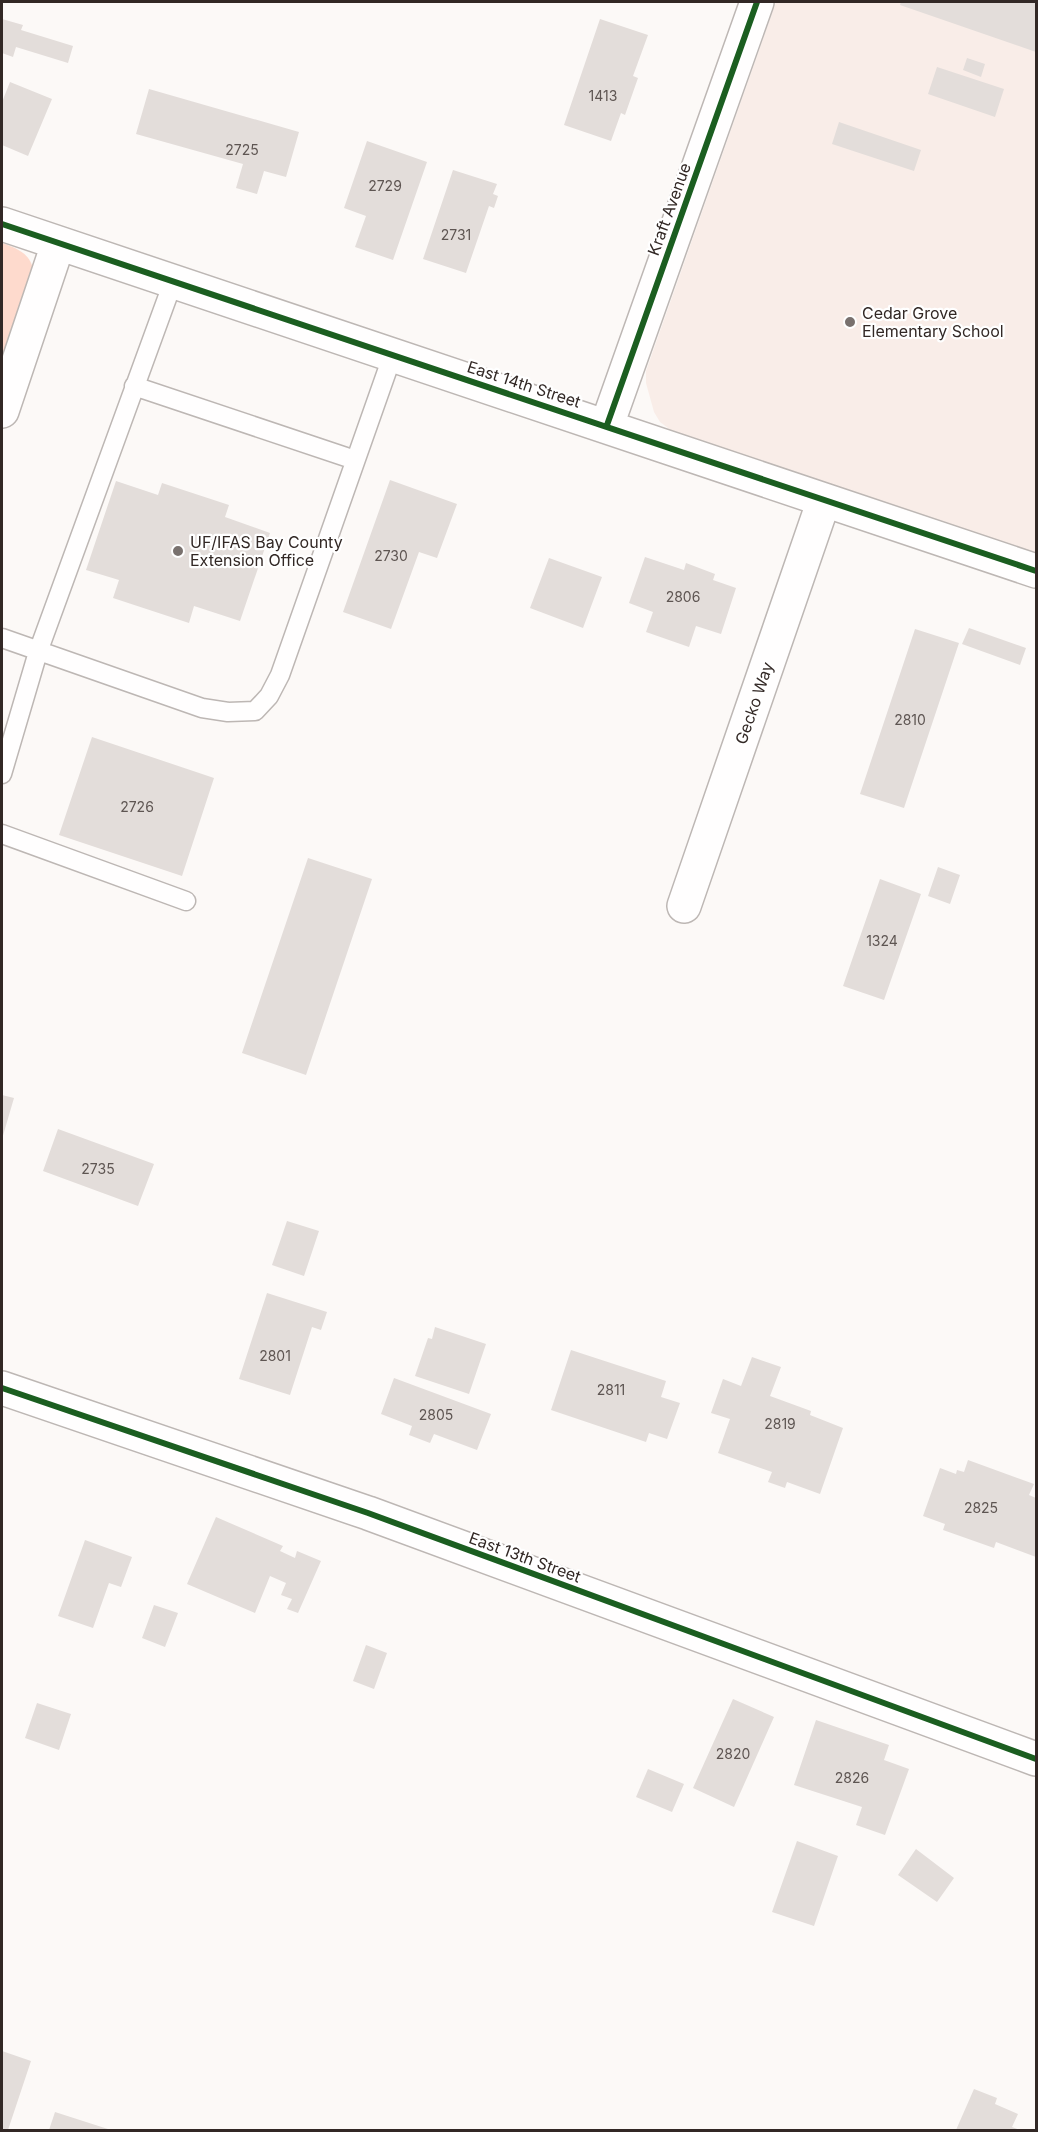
<svg xmlns="http://www.w3.org/2000/svg" width="1038" height="2132" font-family="Inter,sans-serif">
  <style>
    .built { fill: #f9ede8 }
    .green { fill: #fedacd }
    .building { fill: #e3ddda }
    .lines { fill: none; stroke-linecap: round; stroke-linejoin: round }
    .lane-casing { stroke: #bdb7b4; stroke-width: 21 }
    .street-casing { stroke: #bdb7b4; stroke-width: 36 }
    .lane { stroke: #fffefe; stroke-width: 18 }
    .street { stroke: #fffefe; stroke-width: 33 }
    .cycleway-casing { stroke: #fff; stroke-width: 10 }
    .cycleway { stroke: #1b5e20; stroke-width: 6 }
    .poi-dot { fill: #79716e; stroke: #fff; stroke-width: 2 }
    .labels { text-anchor: middle; dominant-baseline: central; stroke-width: 4.5; stroke-linejoin: round; paint-order: stroke }
    .number-label { font-size: 14px; fill: #5e5552 }
    .street-label { font-size: 16px; fill: #322825; stroke: #fff }
    .poi-label { font-size: 16px; fill: #322825; stroke: #fff; text-anchor: start }
  </style>
  <rect width="100%" height="100%" fill="#fcf9f7"/>
  <path class="built" d="M 776,2 L 1036,2 L 1036,558 L 676,434 L 660,422 L 654,412 L 646,383 L 646,371 Z"/>
  <path class="green" d="M 2,243 C 19,249 31,254 34,273 L 2,380 Z"/>
  <path class="building" d="M 901,2 L 1036,2 L 1036,52 L 900,5 Z
    M 2,19 L 23,25 L 21,30 L 73,46 L 68,63 L 16,47 L 13,57 L 2,53 Z
    M 600,19 L 648,35 L 633,76 L 638,78 L 625,115 L 621,113 L 611,141 L 564,125 Z
    M 967,58 L 985,64 L 981,77 L 963,70 Z
    M 937,67 L 1004,89 L 995,117 L 928,94 Z
    M 10,82 L 52,99 L 28,156 L 2,145 L 2,102 Z
    M 149,89 L 299,132 L 286,177 L 264,171 L 257,194 L 236,188 L 243,164 L 136,134 Z
    M 839,122 L 921,150 L 914,171 L 832,144 Z
    M 367,141 L 427,162 L 393,260 L 355,247 L 366,216 L 344,208 Z
    M 453,170 L 497,184 L 493,194 L 498,196 L 494,208 L 489,206 L 466,273 L 423,259 Z
    M 390,480 L 457,504 L 437,558 L 419,552 L 391,629 L 343,612 Z
    M 116,481 L 158,495 L 162,483 L 229,505 L 225,517 L 270,533 L 240,621 L 194,606 L 189,623 L 113,598 L 119,580 L 86,570 Z
    M 645,557 L 684,570 L 686,563 L 715,574 L 713,580 L 736,588 L 721,634 L 696,626 L 689,647 L 646,632 L 653,612 L 629,603 Z
    M 549,558 L 602,577 L 583,628 L 530,608 Z
    M 969,628 L 1026,648 L 1020,665 L 962,644 Z
    M 915,629 L 959,643 L 904,808 L 860,794 Z
    M 92,737 L 214,778 L 182,876 L 59,835 Z
    M 308,858 L 372,879 L 306,1075 L 242,1053 Z
    M 938,867 L 960,875 L 950,904 L 928,896 Z
    M 880,879 L 921,894 L 884,1000 L 843,986 Z
    M 2,1095 L 14,1098 L 2,1139 Z
    M 58,1129 L 154,1164 L 138,1206 L 43,1171 Z
    M 287,1221 L 319,1231 L 304,1276 L 272,1265 Z
    M 267,1293 L 327,1312 L 321,1330 L 312,1327 L 290,1395 L 239,1379 Z
    M 435,1327 L 486,1344 L 469,1394 L 415,1376 L 428,1338 L 432,1339 Z
    M 571,1350 L 666,1381 L 661,1397 L 680,1403 L 667,1439 L 649,1433 L 646,1442 L 551,1410 Z
    M 752,1357 L 781,1367 L 770,1396 L 811,1411 L 810,1415 L 843,1428 L 820,1494 L 787,1482 L 785,1488 L 768,1482 L 772,1472 L 718,1453 L 730,1419 L 711,1413 L 723,1379 L 741,1386 Z
    M 394,1378 L 491,1414 L 477,1450 L 434,1434 L 430,1443 L 409,1435 L 412,1426 L 381,1414 Z
    M 968,1460 L 1034,1484 L 1029,1495 L 1036,1498 L 1036,1557 L 996,1542 L 994,1548 L 943,1530 L 945,1524 L 923,1516 L 940,1468 L 956,1474 L 957,1470 L 964,1472 Z
    M 216,1517 L 283,1546 L 280,1551 L 295,1558 L 297,1551 L 321,1561 L 298,1613 L 287,1609 L 292,1599 L 281,1595 L 286,1583 L 270,1576 L 255,1613 L 187,1584 Z
    M 85,1540 L 132,1557 L 121,1587 L 109,1583 L 93,1628 L 58,1616 Z
    M 154,1605 L 178,1613 L 165,1647 L 142,1638 Z
    M 366,1645 L 387,1653 L 374,1689 L 353,1681 Z
    M 733,1699 L 774,1717 L 734,1807 L 693,1788 Z
    M 37,1703 L 71,1714 L 59,1750 L 25,1738 Z
    M 816,1720 L 889,1745 L 884,1760 L 909,1769 L 885,1835 L 856,1825 L 862,1807 L 794,1785 Z
    M 648,1769 L 684,1784 L 672,1812 L 636,1797 Z
    M 797,1841 L 838,1856 L 814,1926 L 772,1912 Z
    M 916,1849 L 954,1878 L 937,1902 L 898,1875 Z
    M 2,2051 L 31,2061 L 8,2130 L 2,2130 Z
    M 974,2089 L 997,2098 L 995,2104 L 1018,2114 L 1012,2127 L 1020,2130 L 956,2130 Z
    M 55,2112 L 111,2130 L 49,2130 Z"/>
  <g class="lines">
    <g class="lane-casing">
      <path id="lane" d="M 134,386 L 355,460
        M 2,638 L 202,708 L 228,712 L 255,711 L 269,696 L 280,675 L 393,354
        M 2,774 L 38,652 L 173,282
        M 2,834 L 186,901"/>
    </g>
    <g class="street-casing">
      <path id="street" d="M 2,224 L 1036,571
        M 2,411 L 58,244
        M 607,425 L 757,2
        M 684,906 L 824,500
        M 2,1388 L 368,1513 L 1036,1759"/>
    </g>
    <use href="#lane" class="lane"/>
    <use href="#street" class="street"/>
    <g class="cycleway-casing">
      <path id="cycleway" d="M 2,224 L 1036,571
        M 607,425 L 757,2
        M 2,1388 L 368,1513 L 1036,1759"/>
    </g>
    <use href="#cycleway" class="cycleway"/>
  </g>
  <g class="poi-dot">
    <circle cx="850" cy="322" r="6"/>
    <circle cx="178" cy="551" r="6"/>
  </g>
  <g class="labels">
    <g class="number-label">
      <text x="603" y="95">1413</text>
      <text x="242" y="149">2725</text>
      <text x="385" y="185">2729</text>
      <text x="456" y="234">2731</text>
      <text x="391" y="555">2730</text>
      <text x="683" y="596">2806</text>
      <text x="910" y="719">2810</text>
      <text x="137" y="806">2726</text>
      <text x="882" y="940">1324</text>
      <text x="98" y="1168">2735</text>
      <text x="275" y="1355">2801</text>
      <text x="611" y="1389">2811</text>
      <text x="436" y="1414">2805</text>
      <text x="780" y="1423">2819</text>
      <text x="981" y="1507">2825</text>
      <text x="733" y="1753">2820</text>
      <text x="852" y="1777">2826</text>
    </g>
    <g class="street-label">
      <text transform="translate(669 209) rotate(-70)">Kraft Avenue</text>
      <text transform="translate(524 384) rotate(18)">East 14th Street</text>
      <text transform="translate(754 703) rotate(-71)">Gecko Way</text>
      <text transform="translate(525 1557) rotate(20)">East 13th Street</text>
    </g>
    <g class="poi-label">
      <text x="862" y="313">Cedar Grove<tspan x="862" dy="18">Elementary School</tspan></text>
      <text x="190" y="542">UF/IFAS Bay County<tspan x="190" dy="18">Extension Office</tspan></text>
    </g>
  </g>
  <rect width="1038" height="2132" fill="none" stroke="#322825" stroke-width="6"/>
</svg>
